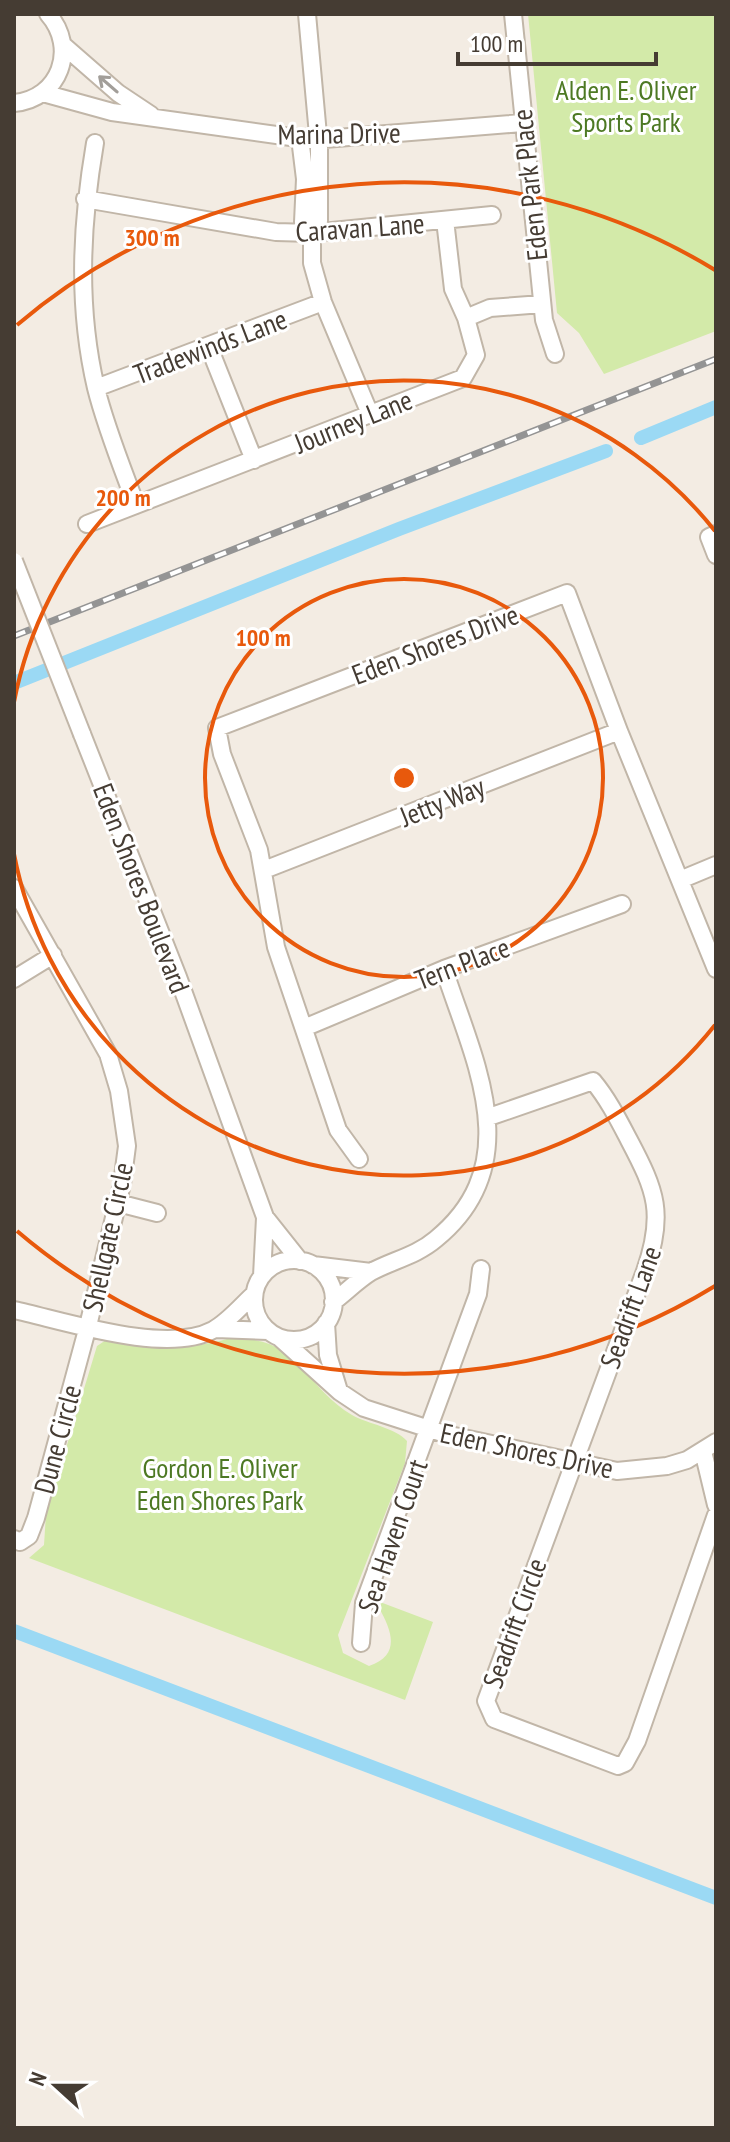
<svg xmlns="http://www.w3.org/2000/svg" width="730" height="2142" font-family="'PT Sans Narrow',sans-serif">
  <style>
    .green { fill: #d3eaa9 }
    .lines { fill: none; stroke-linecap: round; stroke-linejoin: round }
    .canal { stroke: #9bd9f4; stroke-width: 14 }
    .minor-casing { stroke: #c1b6a8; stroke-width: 20 }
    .minor { stroke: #fff; stroke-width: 16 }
    .rail-casing { stroke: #949494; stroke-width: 7 }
    .rail { stroke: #fff; stroke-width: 4; stroke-dasharray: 12; stroke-linecap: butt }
    .minor-bridge-casing { stroke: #c1b6a8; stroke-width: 20; stroke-linecap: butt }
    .minor-bridge { stroke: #fff; stroke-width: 16 }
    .oneway { stroke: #a29e99 }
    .ring { fill: none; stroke: #e8590c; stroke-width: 4 }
    .labels { text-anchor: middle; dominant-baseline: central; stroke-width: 6; stroke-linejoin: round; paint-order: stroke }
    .park-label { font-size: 28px; fill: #4d7923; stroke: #fff }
    .street-label { font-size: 28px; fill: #453c33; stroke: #fff }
    .centre { fill: #e8590c; stroke: #fff; stroke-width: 4 }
    .ring-label { font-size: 24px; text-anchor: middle; font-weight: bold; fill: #e8590c; stroke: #fff; stroke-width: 6; stroke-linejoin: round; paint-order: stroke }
  </style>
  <rect width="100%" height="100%" fill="#f3ece3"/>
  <path class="green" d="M 528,14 L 716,14 L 716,331 L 604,374 L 579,333 L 557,313 Z
    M 227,1339 C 300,1334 301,1384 352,1415 C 368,1424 396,1428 407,1441 L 405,1463 L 338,1635 L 343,1653 L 369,1666 C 401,1655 392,1631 379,1608 L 380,1602 L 433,1622 L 405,1700 L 29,1558 L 44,1545 L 46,1514 L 97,1346 L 106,1340 C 156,1343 174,1353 227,1339 Z"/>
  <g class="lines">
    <path class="canal" d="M 641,438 L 716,407
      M 14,683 L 399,529 L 606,451
      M 14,1631 L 716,1898"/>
    <g class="minor-casing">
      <path id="minor" d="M 307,14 L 319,146 L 319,221 L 312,233 L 312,263 L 323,302 L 370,414
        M 513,14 L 544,320 L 555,354
        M 63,45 L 118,93 L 151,115
        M 43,93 L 112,112 L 312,140 L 522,123
        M 14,103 C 60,99 78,48 48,14
        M 300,138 L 305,179 L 303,222 L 312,233
        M 95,143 C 81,225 77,307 96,388 C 106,428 122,467 136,505
        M 85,199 L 276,232 L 312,233 L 492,215
        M 466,318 L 490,308 L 542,304
        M 209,347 L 254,460
        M 96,388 L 323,302
        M 87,524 L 463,378 L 476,355 L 466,318 L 453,289 L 445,220
        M 716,534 L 709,537 L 716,555
        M 82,734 L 178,977 L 265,1217 L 300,1261
        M 264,870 L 619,731
        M 680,880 L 716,865
        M 14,888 L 108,1054 L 119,1091 L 127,1146 L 122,1184 L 88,1326 L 36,1518 L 29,1536 L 20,1542 L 14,1539
        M 14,979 L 53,955
        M 304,1028 L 444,969 L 622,904
        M 489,1117 L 593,1081 C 608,1099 618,1119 629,1140 C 656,1191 665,1214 645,1271 L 486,1701 L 494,1719 L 618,1766 L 625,1763 L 637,1741 L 716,1515
        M 359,1159 L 338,1130 L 276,947 L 259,850 L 222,754 L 217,728 L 567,593 L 619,731 L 716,969
        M 118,1203 L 157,1213
        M254 1300a40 40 0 1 1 80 0a40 40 0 1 1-80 0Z
        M 313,1265 L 371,1272
        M 262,1276 L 265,1218
        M 333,1302 C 345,1293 358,1280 371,1272 C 393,1260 416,1256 436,1239 C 529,1163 473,1059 444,969
        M 14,1310 C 65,1321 166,1355 213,1330 C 228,1322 242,1305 254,1294
        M 326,1323 L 328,1355 L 339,1391
        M 216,1329 L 268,1331
        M 280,1338 L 340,1392 L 364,1408 L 445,1434 L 617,1471 L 667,1466 L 687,1460 L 716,1442
        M 703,1451 L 716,1505
        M 361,1643 L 364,1603 L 478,1294 L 481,1269"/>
    </g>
    <use href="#minor" class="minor"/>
    <g class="rail-casing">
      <path id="rail" d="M 14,636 L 716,359"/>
    </g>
    <use href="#rail" class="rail"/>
    <g class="minor-bridge-casing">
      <path id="minor-bridge" d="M 14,561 L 82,734"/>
    </g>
    <use href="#minor-bridge" class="minor-bridge"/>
  </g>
  <defs><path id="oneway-shaft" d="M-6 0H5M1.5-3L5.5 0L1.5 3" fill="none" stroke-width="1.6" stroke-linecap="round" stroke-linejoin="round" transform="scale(2)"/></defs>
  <use class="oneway" href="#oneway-shaft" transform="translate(108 84) rotate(-139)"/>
  <g class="ring">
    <circle cx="404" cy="778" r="199"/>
    <path d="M715 1025A397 397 0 0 1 14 854M14 702A397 397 0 0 1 715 531"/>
    <path d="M715 1286A596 596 0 0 1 17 1231M17 325A596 596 0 0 1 715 270"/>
  </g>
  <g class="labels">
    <g class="park-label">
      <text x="626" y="89">Alden E. Oliver<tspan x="626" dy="32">Sports Park</tspan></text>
      <text x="220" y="1467">Gordon E. Oliver<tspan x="220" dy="32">Eden Shores Park</tspan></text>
    </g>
    <g class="street-label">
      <text transform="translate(339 133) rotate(-1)">Marina Drive</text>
      <text transform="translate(529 185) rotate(-96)">Eden Park Place</text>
      <text transform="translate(360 227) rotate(-4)">Caravan Lane</text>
      <text transform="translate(210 346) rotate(-21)">Tradewinds Lane</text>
      <text transform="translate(353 421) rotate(-22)">Journey Lane</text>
      <text transform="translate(435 644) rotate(-21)">Eden Shores Drive</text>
      <text transform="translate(442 801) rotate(-22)">Jetty Way</text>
      <text transform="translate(142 888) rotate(69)">Eden Shores Boulevard</text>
      <text transform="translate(462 963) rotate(-21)">Tern Place</text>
      <text transform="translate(107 1237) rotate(-78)">Shellgate Circle</text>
      <text transform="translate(630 1307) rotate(-70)">Seadrift Lane</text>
      <text transform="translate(57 1439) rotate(-75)">Dune Circle</text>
      <text transform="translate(527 1450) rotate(12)">Eden Shores Drive</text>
      <text transform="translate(392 1536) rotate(-71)">Sea Haven Court</text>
      <text transform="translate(514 1623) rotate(-70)">Seadrift Circle</text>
    </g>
  </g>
  <circle cx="404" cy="778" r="12" class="centre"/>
  <g class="ring-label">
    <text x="152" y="246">300 m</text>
    <text x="123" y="506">200 m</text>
    <text x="263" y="646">100 m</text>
  </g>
  <rect width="730" height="2142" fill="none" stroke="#453c33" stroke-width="32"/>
  <g transform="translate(56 2086) rotate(291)" stroke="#ffffff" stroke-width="6" paint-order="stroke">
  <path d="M0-6L14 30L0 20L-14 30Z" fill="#453c33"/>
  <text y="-12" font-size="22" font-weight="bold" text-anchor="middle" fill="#453c33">N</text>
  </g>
  <path d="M458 52v12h198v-12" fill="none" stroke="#453c33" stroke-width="4"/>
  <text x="470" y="52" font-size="24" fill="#453c33" stroke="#ffffff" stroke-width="6" paint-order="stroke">100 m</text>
</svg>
